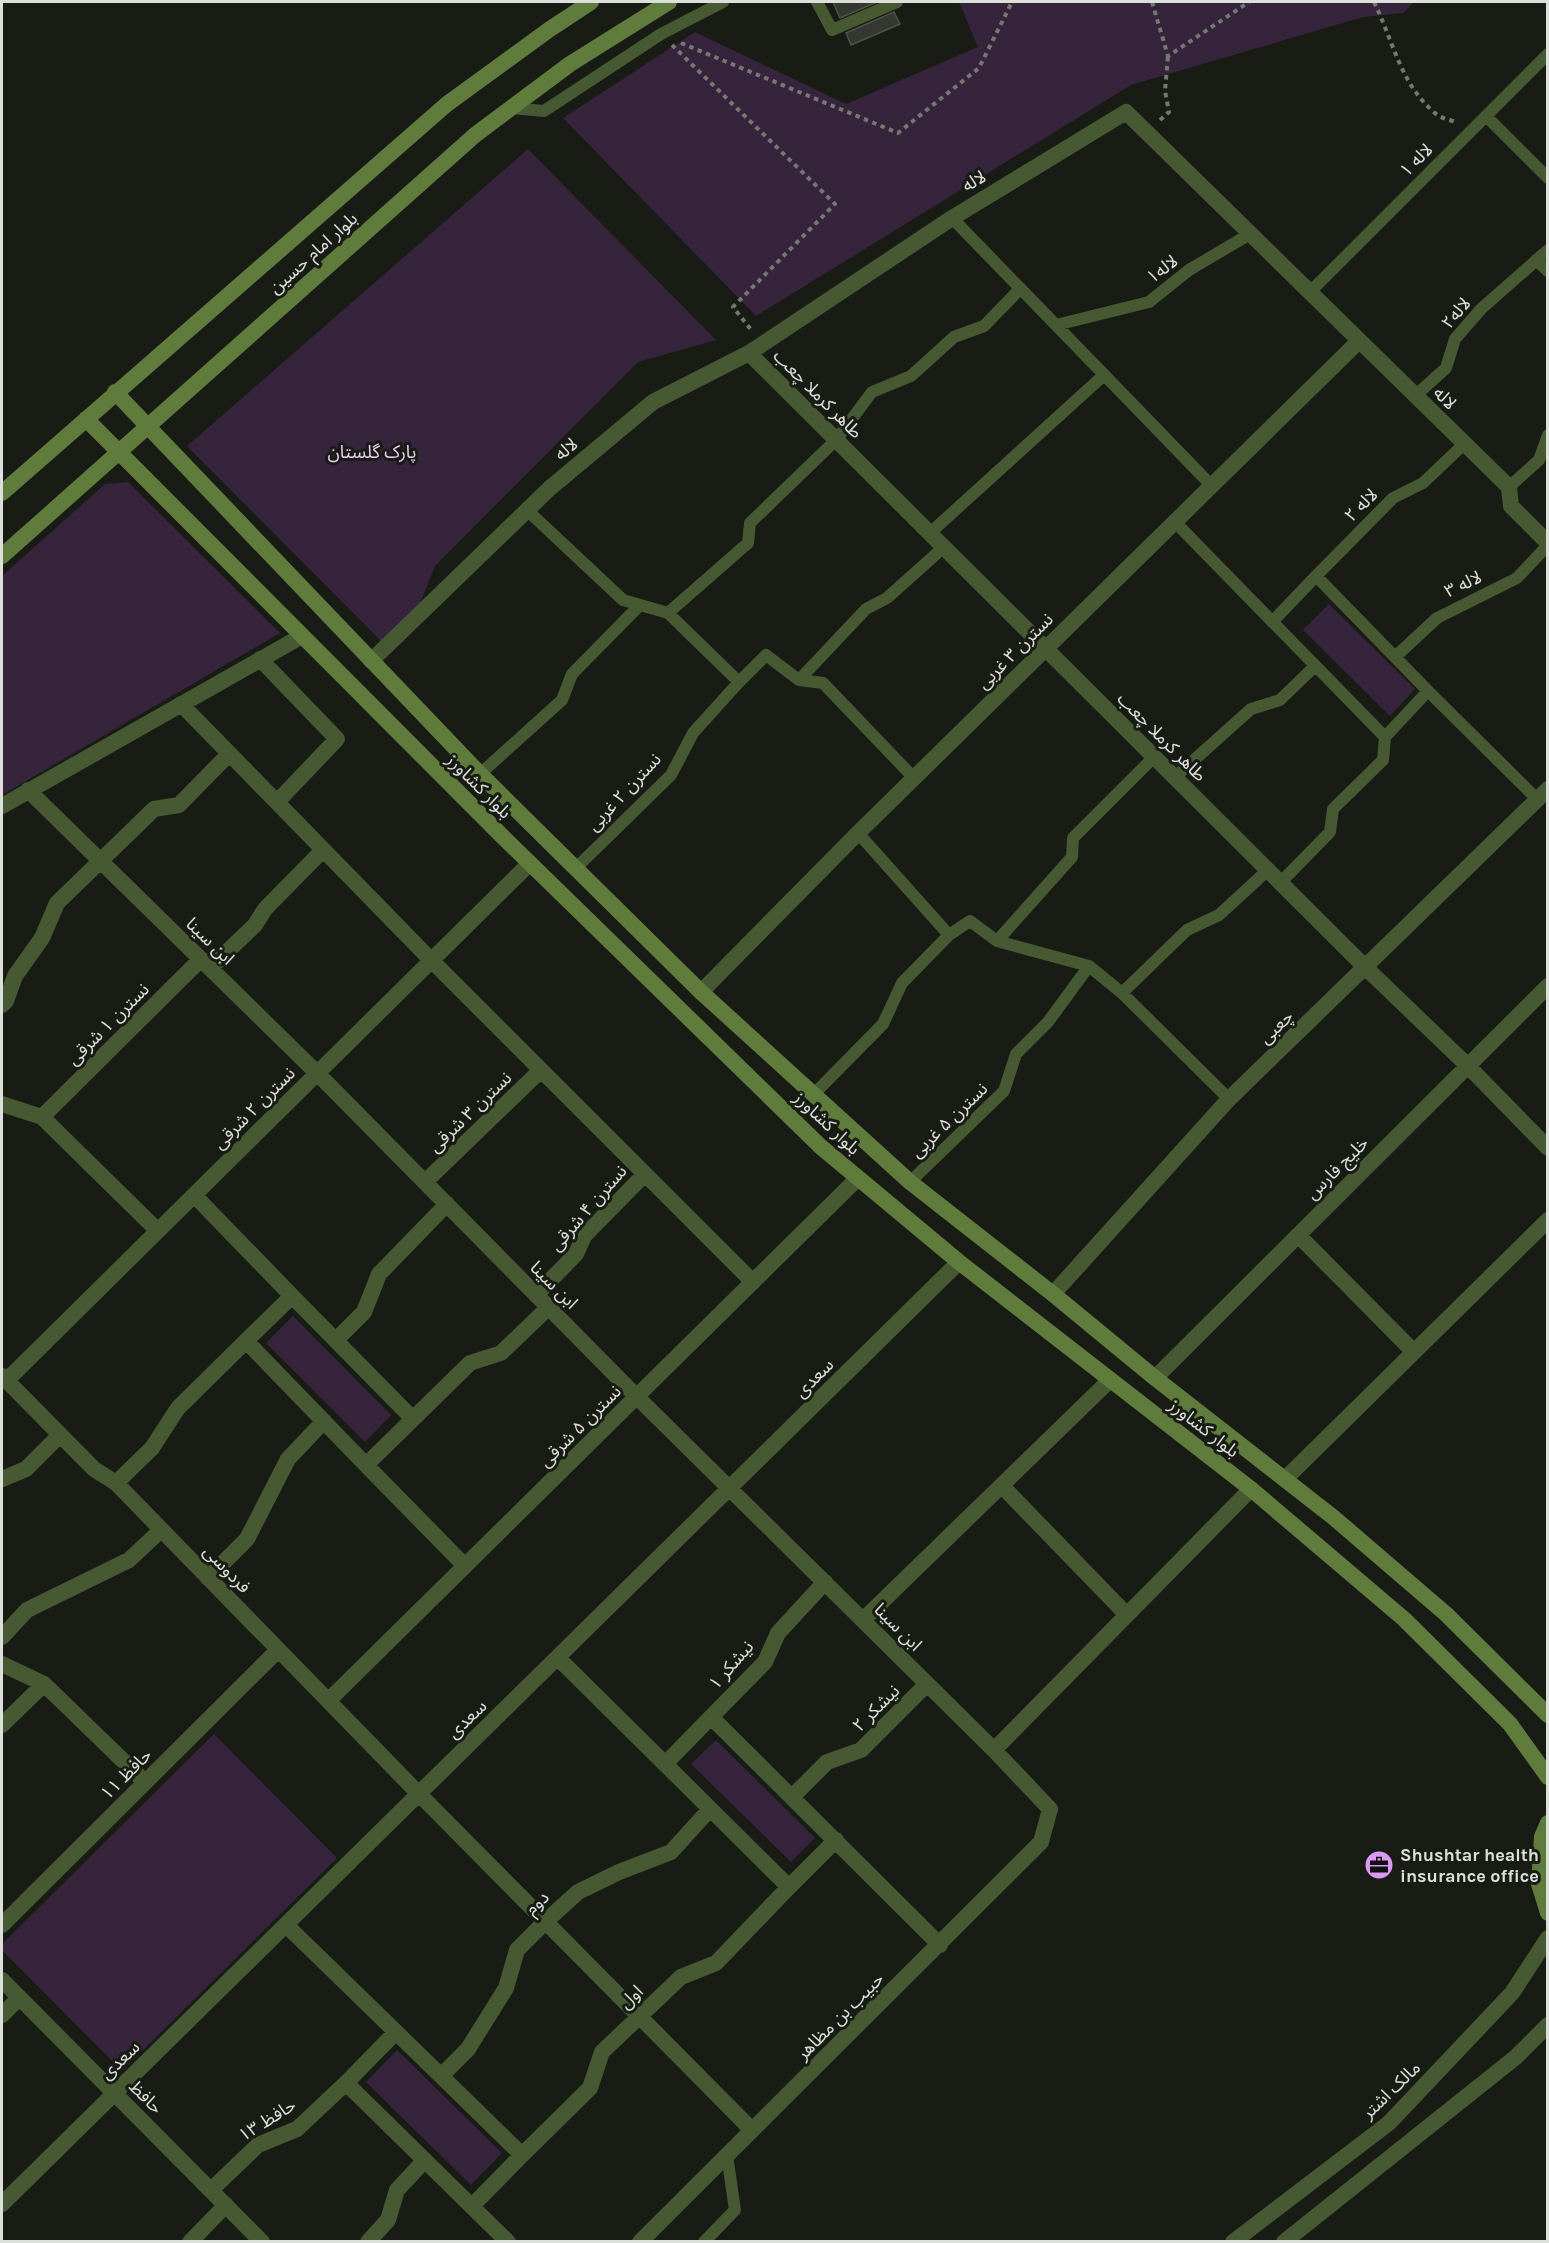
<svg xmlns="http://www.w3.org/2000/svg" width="1549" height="2243" font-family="Karla,'Noto Sans Arabic',sans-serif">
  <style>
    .green { fill: #36243d }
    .building { fill: #343830; stroke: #4e534a; stroke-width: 1.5 }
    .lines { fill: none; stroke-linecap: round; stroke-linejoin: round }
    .path { stroke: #747871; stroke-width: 4; stroke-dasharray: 4.5 4.5; stroke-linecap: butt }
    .service { stroke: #465933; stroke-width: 12 }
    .minor { stroke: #465933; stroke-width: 16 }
    .tertiary { stroke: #465933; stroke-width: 16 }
    .secondary { stroke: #5f7c3d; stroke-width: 16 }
    .labels { text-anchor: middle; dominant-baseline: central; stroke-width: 6; stroke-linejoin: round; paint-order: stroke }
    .street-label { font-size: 18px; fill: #dde0da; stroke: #181c15 }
    .park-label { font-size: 18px; fill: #edcdf8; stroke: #181c15 }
    .poi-label { font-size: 18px; font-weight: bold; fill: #dde0da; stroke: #181c15; text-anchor: start }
  </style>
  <rect width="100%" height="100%" fill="#181c15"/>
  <path class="green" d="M 959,2 L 1414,2 L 1403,13 L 1363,17 L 1131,85 L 756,316 L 563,118 L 695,32 L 846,104 L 978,47 Z
    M 528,149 L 716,340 L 638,362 L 435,566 L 419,606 L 382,642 L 187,446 Z
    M 128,482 L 280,633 L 2,795 L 2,576 L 105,484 Z
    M 1329,604 L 1415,689 L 1390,716 L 1303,630 Z
    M 293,1316 L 391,1415 L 365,1442 L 266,1343 Z
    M 214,1734 L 337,1858 L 122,2071 L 2,1950 L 2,1944 Z
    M 716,1740 L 815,1838 L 791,1862 L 691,1764 Z
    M 397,2050 L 502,2153 L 471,2185 L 366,2082 Z"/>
  <path class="building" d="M 833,2 L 877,2 L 840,18 Z
    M 894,12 L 900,24 L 851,45 L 846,33 Z"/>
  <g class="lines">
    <path class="path" d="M 1152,2 L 1168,56 L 1249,2
      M 1374,2 C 1393,40 1400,84 1435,113 C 1440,118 1450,120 1456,122
      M 681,43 L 898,133 L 979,68 L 1012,2
      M 672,45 L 835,204 L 733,307 L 752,331
      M 1160,120 L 1169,112 L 1165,91 L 1168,56"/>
    <path class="service" d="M 817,2 L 832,30 L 897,2
      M 511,108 L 544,111 L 661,34 L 723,2
      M 1486,116 L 1548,178
      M 952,218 L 1211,485
      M 1536,260 L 1548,271
      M 1310,292 L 1548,54
      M 1056,325 L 1149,302 L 1189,270 L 1250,234
      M 1415,396 L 1446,368 L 1455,339 L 1481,309 L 1548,250
      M 1509,487 L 1539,460 L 1548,435
      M 527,510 L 623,600 L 668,613 L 739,682
      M 1175,522 L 1385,737 L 1428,691 L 1537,799
      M 930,533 L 1104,375
      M 1316,576 L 1393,498 L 1423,483 L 1464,444
      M 668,613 L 748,543 L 750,523 L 836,440 L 872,392 L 911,376 L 954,337 L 984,326 L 1020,289
      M 1272,622 L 1316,576 L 1428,691
      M 1395,657 L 1437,618 L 1517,578 L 1548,545
      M 799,680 L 866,609 L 887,598 L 944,547
      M 480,774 L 562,700 L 572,674 L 640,605
      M 1175,777 L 1251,709 L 1280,700 L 1315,666
      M 858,833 L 949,935 L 970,921 L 997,941 L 1089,966 L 1122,993 L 1229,1099
      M 576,868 L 671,775 L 693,733 L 739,682 L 766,655 L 799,680 L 823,683 L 914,778
      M 1280,883 L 1330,832 L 1333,809 L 1383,760 L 1385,737
      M 997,941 L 1072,857 L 1073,838 L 1154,757
      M 1122,993 L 1187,930 L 1219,915 L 1268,870
      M 813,1095 L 883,1024 L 902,983 L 949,935
      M 910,1182 L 1004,1091 L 1016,1054 L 1048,1022 L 1089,966
      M 704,2242 L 735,2210 L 727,2155"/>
    <path class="minor" d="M 749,353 L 1365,967 L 1468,1066 L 1548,1148
      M 260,659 L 337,739 L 277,802
      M 371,661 L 550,488 L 653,402 L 749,353 L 952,218 L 1126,112 L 1509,487 L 1511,506 L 1548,543
      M 181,704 L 431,960 L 753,1282
      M 28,790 L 317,1073 L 637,1397 L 994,1750 L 1050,1809 L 1041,1842 L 640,2242
      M 2,806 L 302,636
      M 210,968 L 255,925 L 265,909 L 323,850
      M 701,992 L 858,833 L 1359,341
      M 2,1005 L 6,1001 L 15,976 L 42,938 L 57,903 L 154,809 L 179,805 L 229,754
      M 2,1104 L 42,1117 L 158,1231
      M 42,1117 L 201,959
      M 425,1182 L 541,1070
      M 194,1195 L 292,1296
      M 1298,1235 L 1414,1352
      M 1053,1294 L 1229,1099 L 1548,789
      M 536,1295 L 576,1254 L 584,1236 L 645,1174
      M 336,1340 L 364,1312 L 379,1274 L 447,1204
      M 2,1376 L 94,1469 L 116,1483 L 419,1794 L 752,2130
      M 1155,1378 L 1548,986
      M 6,1381 L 530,863
      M 413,1419 L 292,1296 L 246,1341 L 366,1465 L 470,1363 L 501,1353 L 549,1307
      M 366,1465 L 465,1566
      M 2,1479 L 26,1469 L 60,1435
      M 1285,1479 L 1548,1220
      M 116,1483 L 152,1448 L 178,1408 L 246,1341
      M 1002,1486 L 1127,1615
      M 208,1578 L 247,1539 L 288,1459 L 324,1421
      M 863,1620 L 1110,1380
      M 2,1637 L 27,1610 L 129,1560 L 161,1530
      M 558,1658 L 665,1764
      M 2,1664 L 44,1684 L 145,1782
      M 328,1701 L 858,1178
      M 711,1717 L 765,1662 L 778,1633 L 825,1582
      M 2,1725 L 44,1684
      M 994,1750 L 1251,1489
      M 792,1797 L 827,1762 L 861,1750 L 927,1684
      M 836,1840 L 789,1887 L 665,1764 L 711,1717 L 940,1945
      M 2,1925 L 278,1650
      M 286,1925 L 396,2032
      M 2,2015 L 19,1998
      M 441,2076 L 468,2049 L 506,1988 L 517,1950 L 546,1921 L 578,1892 L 619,1872 L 671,1852 L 710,1809
      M 522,2155 L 590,2088 L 602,2052 L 681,1977 L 716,1963 L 789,1887
      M 211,2190 L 258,2145 L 297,2129 L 346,2083
      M 2,2204 L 959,1262
      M 472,2206 L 522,2155 L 396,2032 L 346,2083 L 508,2242
      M 190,2242 L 226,2205
      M 368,2242 L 388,2220 L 397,2190 L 425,2160"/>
    <path class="tertiary" d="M 2,1980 L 262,2242
      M 1233,2242 L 1389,2123 L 1512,1993 L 1548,1938
      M 1284,2242 L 1516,2057 L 1548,2025"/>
    <path class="secondary" d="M 115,392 L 480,774 L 701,992 L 910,1182 L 1053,1294 L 1155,1378 L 1333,1517 L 1446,1614 L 1548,1715
      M 86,419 L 501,835 L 821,1147 L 959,1262 L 1251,1489 L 1404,1619 L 1510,1724 L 1548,1777
      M 2,493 L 447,104 L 550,29 L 591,2
      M 2,556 L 475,135 L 570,64 L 669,2
      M 1548,1823 L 1542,1837 L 1539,1884 L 1548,1913"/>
  </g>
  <defs>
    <g id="office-disc" transform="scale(1.5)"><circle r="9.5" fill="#dc99f4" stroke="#181c15"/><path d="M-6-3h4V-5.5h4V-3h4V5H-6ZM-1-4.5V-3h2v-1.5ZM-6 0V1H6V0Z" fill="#111"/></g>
  </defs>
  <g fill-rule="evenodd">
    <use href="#office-disc" x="1379" y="1865"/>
  </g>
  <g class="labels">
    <g class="street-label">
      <text transform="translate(1416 160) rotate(-45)">لاله ۱</text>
      <text transform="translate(974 181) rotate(-31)">لاله</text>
      <text transform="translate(313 253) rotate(-42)">بلوار امام حسین</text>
      <text transform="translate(1162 269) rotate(-37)">لاله۱</text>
      <text transform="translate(1456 313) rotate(-50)">لاله۲</text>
      <text transform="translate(818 394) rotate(45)">طاهر کرملا چعب</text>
      <text transform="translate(1445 398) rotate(44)">لاله</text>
      <text transform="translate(566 449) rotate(-40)">لاله</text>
      <text transform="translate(1361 505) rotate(-45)">لاله ۲</text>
      <text transform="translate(1463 584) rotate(-26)">لاله ۳</text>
      <text transform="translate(1015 651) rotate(-45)">نسترن ۳ غربی</text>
      <text transform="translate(1162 737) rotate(45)">طاهر کرملا چعب</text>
      <text transform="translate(479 786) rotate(45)">بلوار کشاورز</text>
      <text transform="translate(624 792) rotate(-47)">نسترن ۲ غربی</text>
      <text transform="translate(210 941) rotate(44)">ابن سینا</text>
      <text transform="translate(108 1024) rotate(-45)">نسترن ۱ شرقی</text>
      <text transform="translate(1276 1027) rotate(-44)">چعبی</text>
      <text transform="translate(254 1108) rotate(-45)">نسترن ۲ شرقی</text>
      <text transform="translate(470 1112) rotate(-44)">نسترن ۳ شرقی</text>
      <text transform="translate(949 1120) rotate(-44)">نسترن ۵ غربی</text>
      <text transform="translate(827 1123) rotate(43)">بلوار کشاورز</text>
      <text transform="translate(1337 1168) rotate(-45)">خلیج فارس</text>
      <text transform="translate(588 1208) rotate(-49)">نسترن ۴ شرقی</text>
      <text transform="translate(554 1285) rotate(45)">ابن سینا</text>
      <text transform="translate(814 1378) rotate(-45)">سعدی</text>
      <text transform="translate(580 1426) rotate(-45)">نسترن ۵ شرقی</text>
      <text transform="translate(1204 1428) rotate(38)">بلوار کشاورز</text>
      <text transform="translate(227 1569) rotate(46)">فردوسی</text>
      <text transform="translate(898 1627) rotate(45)">ابن سینا</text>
      <text transform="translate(731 1665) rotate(-49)">نیشکر ۱</text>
      <text transform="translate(876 1708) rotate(-45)">نیشکر ۲</text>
      <text transform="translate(467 1719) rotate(-44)">سعدی</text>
      <text transform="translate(126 1774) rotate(-45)">حافظ ۱۱</text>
      <text transform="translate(537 1903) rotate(-44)">دوم</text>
      <text transform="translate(631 1997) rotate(-44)">اول</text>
      <text transform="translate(840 2016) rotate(-45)">حبیب بن مظاهر</text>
      <text transform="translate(120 2060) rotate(-44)">سعدی</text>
      <text transform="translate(1391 2090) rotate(-44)">مالک اشتر</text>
      <text transform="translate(146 2097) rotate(45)">حافظ</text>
      <text transform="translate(267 2120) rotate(-32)">حافظ ۱۳</text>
    </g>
    <g class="park-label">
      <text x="372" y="452">پارک گلستان</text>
    </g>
    <g class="poi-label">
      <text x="1400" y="1855">Shushtar health<tspan x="1400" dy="21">insurance office</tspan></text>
    </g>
  </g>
  <rect width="1549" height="2243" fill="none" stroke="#dde0da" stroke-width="6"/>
</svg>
